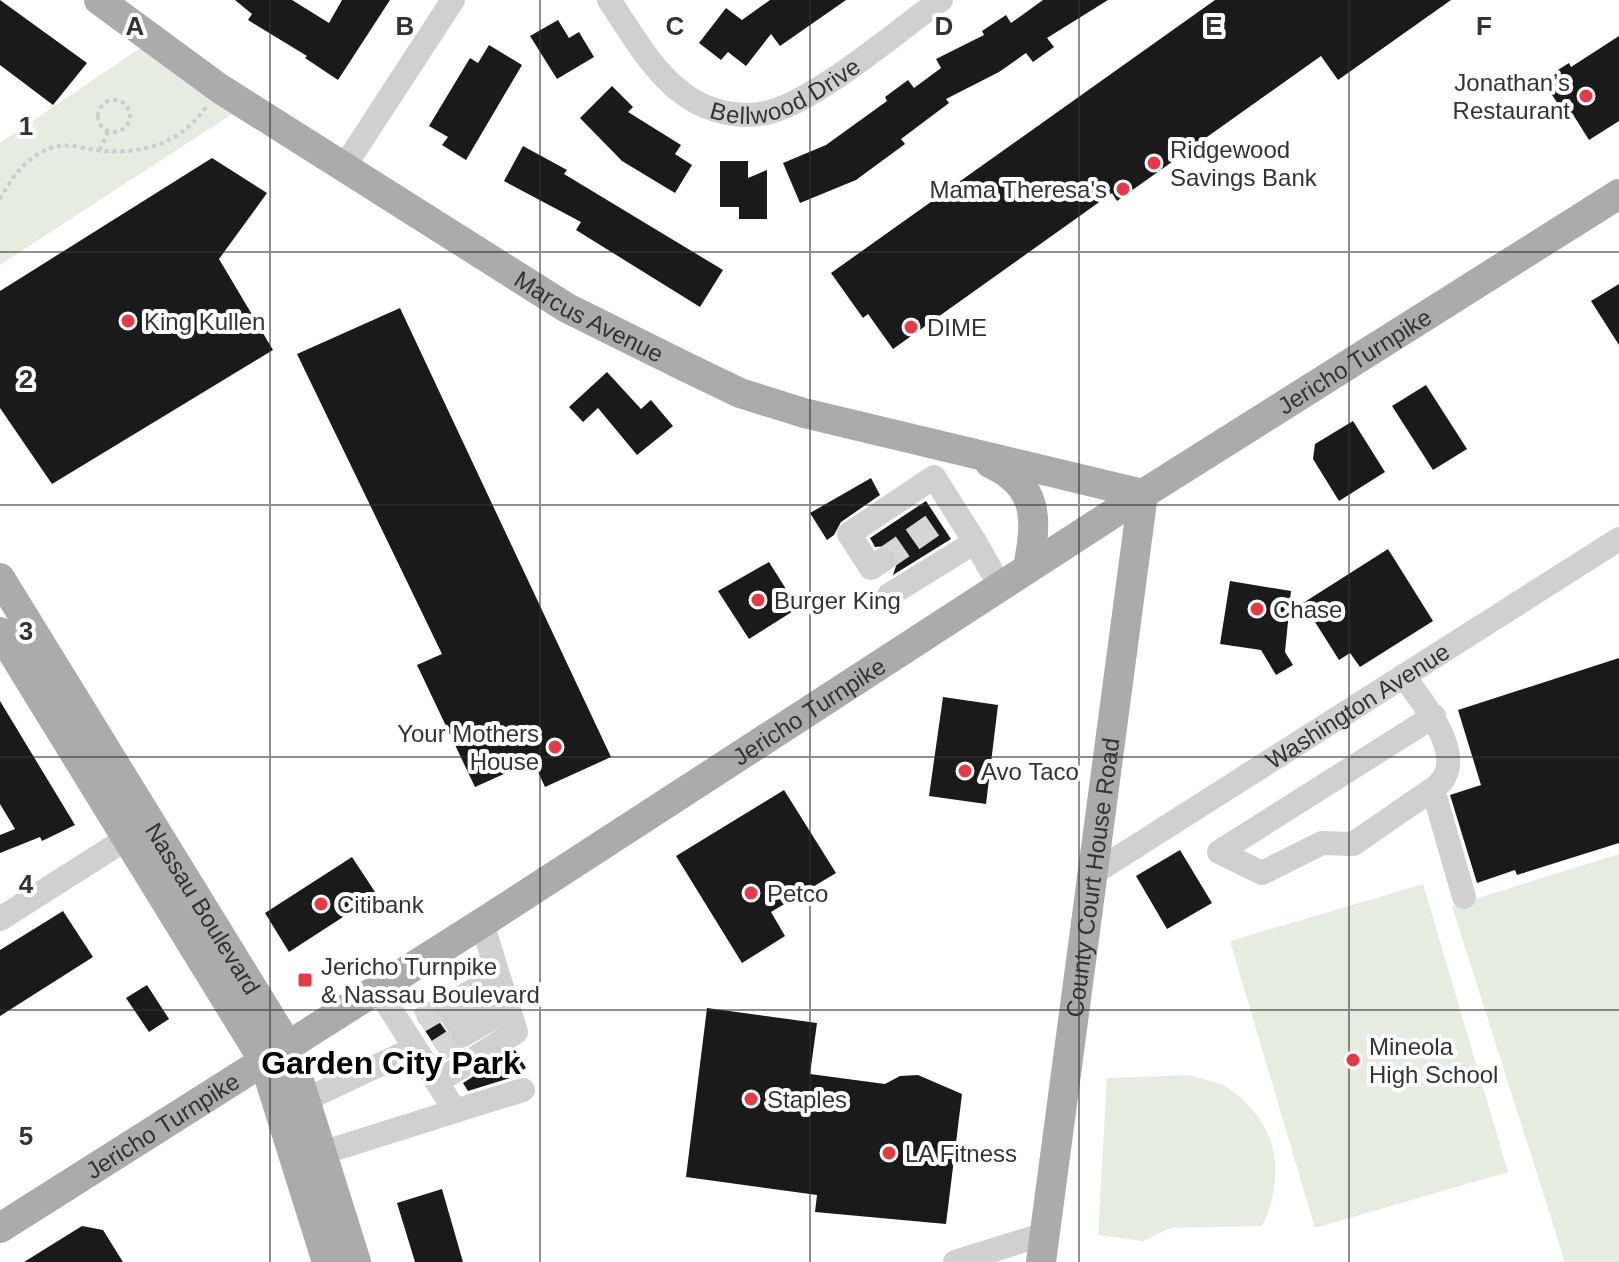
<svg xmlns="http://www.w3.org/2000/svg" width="1619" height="1262" font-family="Arial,sans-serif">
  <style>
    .green { fill: #e6ecdf }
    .building { fill: #1a1a1a }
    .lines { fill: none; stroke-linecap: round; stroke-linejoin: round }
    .minor-tunnel { stroke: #d6d6d6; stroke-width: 24; stroke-dasharray: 24 12; stroke-linecap: butt }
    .path { stroke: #cdcdcd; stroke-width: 4; stroke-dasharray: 4 4; stroke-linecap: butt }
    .minor { stroke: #d0d0d0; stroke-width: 24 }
    .major { stroke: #ababab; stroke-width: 30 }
    .grid { fill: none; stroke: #333; stroke-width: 2; stroke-opacity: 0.55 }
    .poi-dot { fill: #e63946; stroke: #fff; stroke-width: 3 }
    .labels { text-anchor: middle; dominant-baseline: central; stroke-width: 8; stroke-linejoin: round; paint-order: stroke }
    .street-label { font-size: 24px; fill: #333; stroke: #fff }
    .poi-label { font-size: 24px; fill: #333; stroke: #fff; text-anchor: start }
    .district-label { font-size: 32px; font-weight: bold; fill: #000; stroke: #fff }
    .grid-label { font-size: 26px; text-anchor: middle; font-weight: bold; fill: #333; stroke: #fff; stroke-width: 8; stroke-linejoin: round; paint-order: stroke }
  </style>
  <rect width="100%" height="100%" fill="#fff"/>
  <path class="green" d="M 152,40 L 246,105 L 0,265 L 0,143 Z
    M 1619,854 L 1619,1262 L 1565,1262 L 1452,906 Z
    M 1423,884 L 1508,1172 L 1315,1228 L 1230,941 Z
    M 1190,1075 C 1203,1079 1220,1082 1231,1090 C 1279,1125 1286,1175 1262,1226 L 1171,1228 L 1143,1241 L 1098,1235 L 1107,1078 Z"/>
  <path class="building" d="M 0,0 L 87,63 L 53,105 L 0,65 Z
    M 235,0 L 292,0 L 329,23 L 342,0 L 390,0 L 338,80 L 305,58 L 307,56 L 248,20 L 252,14 Z
    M 770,0 L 846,0 L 780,46 L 771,34 L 746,66 L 728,52 L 721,60 L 699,43 L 726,8 L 742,20 Z
    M 1043,0 L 1108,0 L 1047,38 L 1054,47 L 1033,62 L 1026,53 L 999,72 L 946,99 L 949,103 L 901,139 L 905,144 L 856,180 L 800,203 L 783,163 L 826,145 L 887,101 L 885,97 L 908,80 L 914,88 L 941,68 L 936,59 L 984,35 L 982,31 L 1006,15 L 1011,23 Z
    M 1215,0 L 1451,0 L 1338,80 L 1321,56 L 1117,201 L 1112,193 L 893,349 L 868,314 L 863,318 L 831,273 Z
    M 558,20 L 569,38 L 579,32 L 594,57 L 557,79 L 530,36 Z
    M 1619,36 L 1619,121 L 1589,140 L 1572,113 L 1566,116 L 1542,80 L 1569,63 L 1571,67 Z
    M 489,45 L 522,65 L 466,160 L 442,145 L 448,137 L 429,126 L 470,58 L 478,63 Z
    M 612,86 L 633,107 L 628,112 L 681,145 L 675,154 L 692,165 L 675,193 L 622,161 L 580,118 Z
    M 523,146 L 567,170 L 564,174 L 723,270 L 700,307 L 576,230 L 581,222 L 504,181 Z
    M 212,158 L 267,193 L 219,259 L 273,350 L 52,484 L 0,408 L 0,291 Z
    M 720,161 L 748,161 L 748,178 L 767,170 L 767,219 L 739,219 L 739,207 L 720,207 Z
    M 1619,284 L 1619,345 L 1591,301 Z
    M 400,308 L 611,757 L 545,787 L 533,761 L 475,787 L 417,665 L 442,654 L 297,354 Z
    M 607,372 L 641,409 L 651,400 L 673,426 L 637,455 L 598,408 L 583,422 L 569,407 Z
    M 1426,385 L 1467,449 L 1433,470 L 1392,406 Z
    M 1353,421 L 1385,472 L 1339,501 L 1313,459 L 1315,444 Z
    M 871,478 L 880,495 L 841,522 L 834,535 L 827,540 L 810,513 Z
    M 926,501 L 951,539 L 893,575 L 898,560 L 896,552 L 889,546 L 875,547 L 870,538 Z
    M 1388,549 L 1433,621 L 1360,667 L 1350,653 L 1339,660 L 1303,603 Z
    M 769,562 L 798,608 L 749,639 L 718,591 Z
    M 1230,581 L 1291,591 L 1285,652 L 1293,665 L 1276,675 L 1261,650 L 1220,644 Z
    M 1619,658 L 1619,843 L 1517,875 L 1515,870 L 1477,883 L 1450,795 L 1481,785 L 1458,710 Z
    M 943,697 L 998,705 L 986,804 L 929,796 Z
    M 0,701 L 75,825 L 42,841 L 40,837 L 0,853 L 0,835 L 15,829 L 0,804 Z
    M 784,790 L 836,873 L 771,912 L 785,936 L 742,963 L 676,856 Z
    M 1180,850 L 1212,903 L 1167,929 L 1136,876 Z
    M 352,857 L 377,895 L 289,952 L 265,913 Z
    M 63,911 L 93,957 L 0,1016 L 0,950 Z
    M 147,985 L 169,1019 L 149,1032 L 126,998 Z
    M 707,1008 L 817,1023 L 810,1074 L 885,1084 L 900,1076 L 918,1075 L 962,1094 L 946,1224 L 815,1212 L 817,1195 L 686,1177 Z
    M 431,1010 L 448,1034 L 450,1043 L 460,1049 L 444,1060 L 417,1018 Z
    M 515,1050 L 526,1068 L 510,1078 L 468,1091 L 463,1083 Z
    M 442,1189 L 463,1262 L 415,1262 L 397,1203 Z
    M 82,1226 L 103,1230 L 123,1262 L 24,1262 Z"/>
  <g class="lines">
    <path class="minor-tunnel" d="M 883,560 L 939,521
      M 419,1021 L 445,1006
      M 438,1051 L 463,1035"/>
    <path class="path" d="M98 116a16 16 0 1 1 32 0a16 16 0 1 1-32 0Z
      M 100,150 L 108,131
      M 0,199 C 12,177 28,155 53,147 C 67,143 82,148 96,150 C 142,155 179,145 206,107"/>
    <g class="minor">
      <path id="s1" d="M 609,0 C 633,35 657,81 696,102 C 718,114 748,119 773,111 C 822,96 897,31 941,0"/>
      <path d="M 344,167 L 453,0"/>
      <path d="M 975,542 L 1000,586"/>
      <path d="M 883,560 L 871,568 L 849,534 L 934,477 L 975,542 L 889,595"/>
      <path d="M 1403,676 C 1424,703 1473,763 1433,789 L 1464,897"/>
      <path d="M 1433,789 L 1353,844 L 1322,843 L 1262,873 L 1219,852 L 1434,716"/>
      <path id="s2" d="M 1094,873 L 1619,539"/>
      <path d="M 0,919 L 140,830"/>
      <path d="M 377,988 L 437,1082"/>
      <path d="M 445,1006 L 496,978"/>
      <path d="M 454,1020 L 493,997"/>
      <path d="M 463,1035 L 507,1010"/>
      <path d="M 305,1100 L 415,1048"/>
      <path d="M 455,1111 L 523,1090"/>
      <path d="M 322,1153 L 455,1111 L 437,1082 L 516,1032 L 482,923"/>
      <path d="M 955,1262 L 1045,1234"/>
    </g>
    <g class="major">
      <path id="s3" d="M 99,0 L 219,88 L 567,308 L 686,367 L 740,393 L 804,413 L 1143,494"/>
      <path d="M 990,463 C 1040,486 1037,520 1028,568"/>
      <path id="s4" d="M 0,578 L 288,1046 L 356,1262"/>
      <path d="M 0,632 L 264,1061 L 327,1262"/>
      <path id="s5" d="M 0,1228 L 482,923 L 1143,494 L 1619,194"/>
      <path id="s6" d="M 1041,1262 L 1143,494"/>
    </g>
  </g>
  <path class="grid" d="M 270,0 L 270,1262M 540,0 L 540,1262M 810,0 L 810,1262M 1079,0 L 1079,1262M 1349,0 L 1349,1262M 0,252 L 1619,252M 0,505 L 1619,505M 0,757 L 1619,757M 0,1010 L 1619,1010"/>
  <g class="poi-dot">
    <circle cx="1586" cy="96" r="8"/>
    <circle cx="1154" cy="163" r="8"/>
    <circle cx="1123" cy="189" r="8"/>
    <circle cx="128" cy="321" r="8"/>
    <circle cx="911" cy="327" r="8"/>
    <circle cx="758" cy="600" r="8"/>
    <circle cx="1257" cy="609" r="8"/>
    <circle cx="555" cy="747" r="8"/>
    <circle cx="965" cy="771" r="8"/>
    <circle cx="751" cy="893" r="8"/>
    <circle cx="321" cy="904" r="8"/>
    <rect x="297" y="972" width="16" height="16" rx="4"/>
    <circle cx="1353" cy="1060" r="8"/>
    <circle cx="751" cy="1099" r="8"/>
    <circle cx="889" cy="1153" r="8"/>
  </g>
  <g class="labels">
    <g class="street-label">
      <text stroke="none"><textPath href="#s1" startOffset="232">Bellwood Drive</textPath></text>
      <text stroke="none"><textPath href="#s3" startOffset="584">Marcus Avenue</textPath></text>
      <text stroke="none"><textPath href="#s5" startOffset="1608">Jericho Turnpike</textPath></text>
      <text stroke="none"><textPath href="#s2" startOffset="312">Washington Avenue</textPath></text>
      <text stroke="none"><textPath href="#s5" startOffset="960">Jericho Turnpike</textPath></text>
      <text stroke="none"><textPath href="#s6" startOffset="388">County Court House Road</textPath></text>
      <text stroke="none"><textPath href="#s4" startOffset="388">Nassau Boulevard</textPath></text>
      <text stroke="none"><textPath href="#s5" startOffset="192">Jericho Turnpike</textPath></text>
    </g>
    <g class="poi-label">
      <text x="1570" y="82" text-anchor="end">Jonathan’s<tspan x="1570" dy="28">Restaurant</tspan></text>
      <text x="1170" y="149">Ridgewood<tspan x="1170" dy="28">Savings Bank</tspan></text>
      <text x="1107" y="189" text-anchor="end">Mama Theresa's</text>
      <text x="144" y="321">King Kullen</text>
      <text x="927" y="327">DIME</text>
      <text x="774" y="600">Burger King</text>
      <text x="1273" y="609">Chase</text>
      <text x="539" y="733" text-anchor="end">Your Mothers<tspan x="539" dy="28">House</tspan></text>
      <text x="981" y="771">Avo Taco</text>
      <text x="767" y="893">Petco</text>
      <text x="337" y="904">Citibank</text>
      <text x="321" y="966">Jericho Turnpike<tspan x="321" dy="28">&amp; Nassau Boulevard</tspan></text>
      <text x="1369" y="1046">Mineola<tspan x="1369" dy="28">High School</tspan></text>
      <text x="767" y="1099">Staples</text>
      <text x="905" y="1153">LA Fitness</text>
    </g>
    <g class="district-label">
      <text x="391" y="1063">Garden City Park</text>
    </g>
  </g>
  <g class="grid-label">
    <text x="135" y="35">A</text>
    <text x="405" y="35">B</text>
    <text x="675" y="35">C</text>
    <text x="944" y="35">D</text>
    <text x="1214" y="35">E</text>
    <text x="1484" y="35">F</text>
    <text x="26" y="135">1</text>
    <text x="26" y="388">2</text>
    <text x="26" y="640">3</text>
    <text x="26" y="893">4</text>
    <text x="26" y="1145">5</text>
  </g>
</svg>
